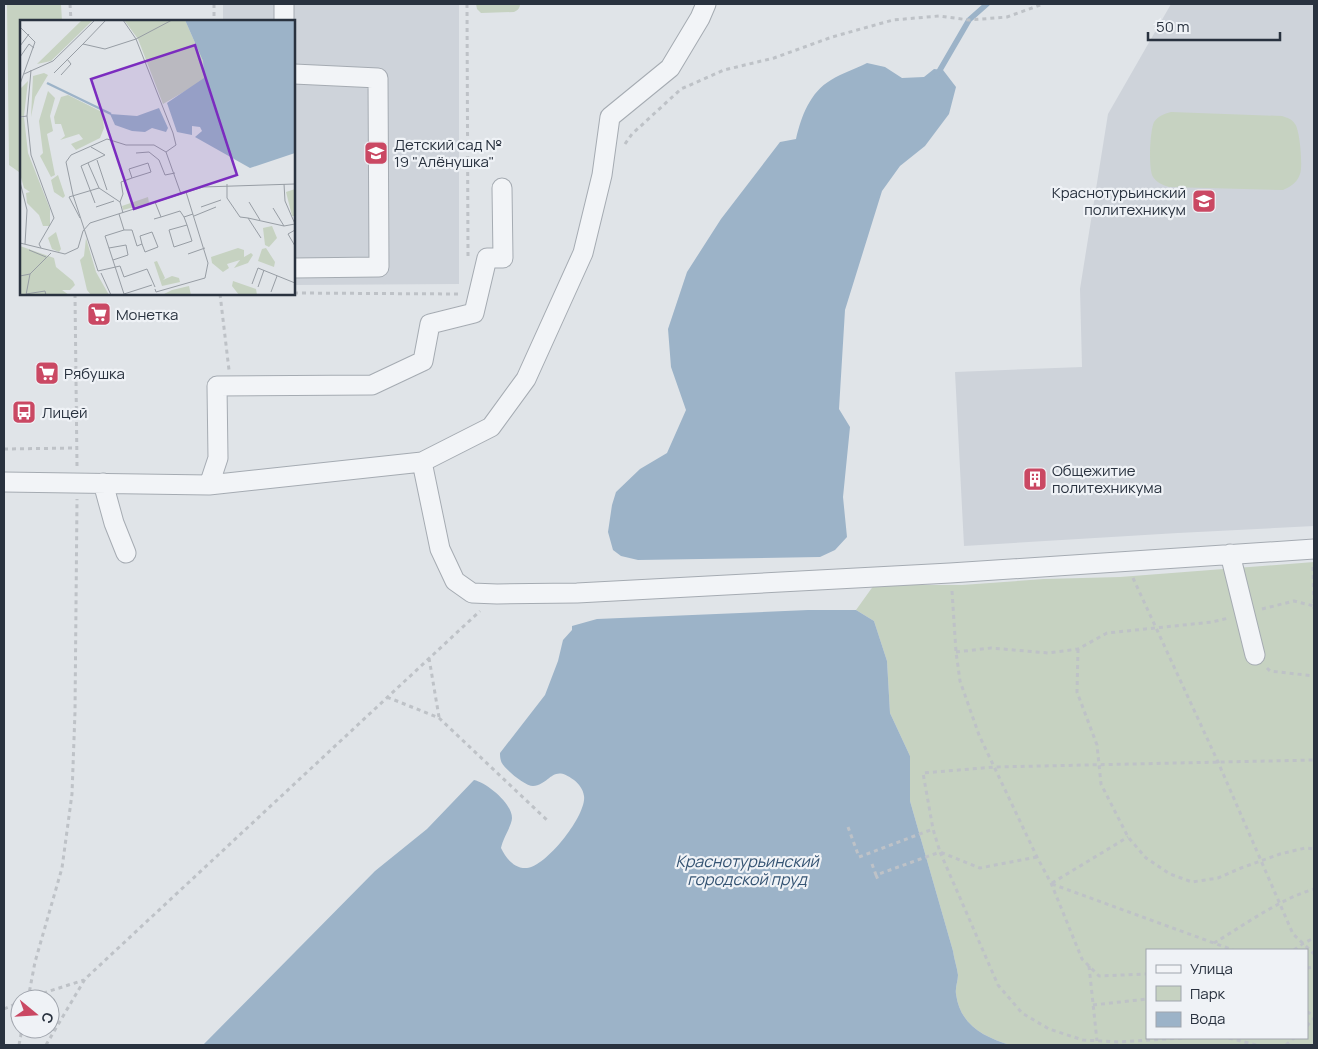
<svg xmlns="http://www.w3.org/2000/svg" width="1318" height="1049" font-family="Manrope,sans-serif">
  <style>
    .built { fill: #ced3da }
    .green { fill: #c6d2c1; fill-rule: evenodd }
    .water { fill: #9cb3c8 }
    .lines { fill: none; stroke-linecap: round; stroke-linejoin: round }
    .stream { stroke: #9cb3c8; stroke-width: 5.5 }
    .minor-casing { stroke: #a5abb2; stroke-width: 21 }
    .path { stroke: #bec2c7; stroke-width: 3; stroke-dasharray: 4 4; stroke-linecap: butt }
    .minor { stroke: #f2f4f7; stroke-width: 19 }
    .labels { text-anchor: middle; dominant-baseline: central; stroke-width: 4.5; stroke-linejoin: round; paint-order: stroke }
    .poi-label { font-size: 15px; fill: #29323f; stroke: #eff2f6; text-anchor: start }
    .water-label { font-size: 16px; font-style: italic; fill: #345372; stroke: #eff2f6 }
    .inset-river { fill: none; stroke: #9cb3c8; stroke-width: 2.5 }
    .inset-road { fill: none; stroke: #979da4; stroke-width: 1 }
    .view { fill: #7b2cbf; fill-opacity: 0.15; stroke: #7b2cbf; stroke-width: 2.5 }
    .inset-edge { fill: none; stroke: #29323f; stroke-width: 2.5 }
  </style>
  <rect width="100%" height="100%" fill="#e0e4e8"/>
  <path class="built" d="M 223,4 L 459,4 L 459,284 L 294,285 L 294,21 L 223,21 Z
    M 1171,4 L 1314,4 L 1314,526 L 1178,533 L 964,546 L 955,372 L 1082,367 L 1080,289 L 1108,114 Z"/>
  <path class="green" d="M 7,4 L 61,4 L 62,21 L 21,21 L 21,172 L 19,172 L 9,165 Z
    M 476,4 L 520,4 C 520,8 518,10 514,12 L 481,13 L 477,9 Z
    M 1171,112 L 1282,116 C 1288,118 1292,119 1295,124 C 1300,130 1303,167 1300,174 C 1297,183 1290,187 1283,190 L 1169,187 C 1163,185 1157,183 1153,177 C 1148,169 1150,130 1154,122 C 1158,116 1164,114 1171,112 Z
    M 1314,562 L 1314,1045 L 1010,1045 C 984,1037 960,1025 956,994 C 955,988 958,981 958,975 C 957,967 954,959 953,951 L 910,801 L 910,756 L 890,713 L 887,661 L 874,621 L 856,610 L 874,585 L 962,585 L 1044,579 L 1120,577 ZM 1147,950 L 1307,950 L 1307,1038 L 1147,1038 Z"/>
  <path class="water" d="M 867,63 L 885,67 L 902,78 L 924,77 L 934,69 L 943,70 L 956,87 L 949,114 L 925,146 L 900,166 L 882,191 L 845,310 L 839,409 L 850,427 L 843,497 L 847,537 L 835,550 L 820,557 L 638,560 L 621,556 L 613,550 L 608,532 L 612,505 L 616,492 L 640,469 L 667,453 L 686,410 L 671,367 L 668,329 L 687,272 L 721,219 L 780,142 L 796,139 C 801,117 810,92 831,80 C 842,73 855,69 867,63 Z
    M 808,610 L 856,610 L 874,621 L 887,661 L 890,713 L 910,756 L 910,801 L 953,951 C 954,959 957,967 958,975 C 958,981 955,988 956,994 C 960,1025 984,1037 1010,1045 L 203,1045 L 375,871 L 427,829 L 474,780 C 487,783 512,803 512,818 C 512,825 503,838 501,848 C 506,858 514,869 527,868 C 546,867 587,815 584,796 C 583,789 579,784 574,780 C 552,763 551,784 533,786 C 525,786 503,768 501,761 C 500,758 500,755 500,753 L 545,695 L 558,661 L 563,640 L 572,630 L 572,626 L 597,619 Z"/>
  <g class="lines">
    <path class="stream" d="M 937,75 L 969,20 L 987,4"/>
    <g class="minor-casing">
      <path id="minor" d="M 284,4 L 284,21
        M 294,74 L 378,78 L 379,267 L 294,268
        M 422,462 L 491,427 L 526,379 L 583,253 L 602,175 L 610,117 L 670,68 L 700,18 L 706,4
        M 4,482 L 209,485 L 422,462 L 440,549 L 455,581 L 472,593 L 497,594 L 577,593 L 950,573 L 1314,549
        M 103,483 L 114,523 L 126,553
        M 209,485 L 218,458 L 217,386 L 372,385 L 423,361 L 430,324 L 474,313 L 487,258 L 503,258 L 502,188
        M 1230,554 L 1255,655"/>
    </g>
    <path class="path" d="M 70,4 L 71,21
      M 214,4 L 214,21
      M 467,4 L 468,256
      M 625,144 L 632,134 L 681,89 L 724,70 L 774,58 L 832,37 L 893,20 L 939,16 L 969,20 L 1007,17 L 1043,4
      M 294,293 L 460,294
      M 75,294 L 77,466
      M 220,294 L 229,370
      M 4,449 L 77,448
      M 1313,567 L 1314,609
      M 1133,578 L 1218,762 L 1293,934 L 1314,954
      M 952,591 L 956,652 L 960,681 L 979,735 L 1037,857 L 1051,883 L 1082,959 L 1099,976 L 1147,974
      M 1262,609 L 1294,601 L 1314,606
      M 1078,649 L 1077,692 L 1097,745 L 1101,784 L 1128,837 L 1146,858 L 1170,874 L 1192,882 L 1218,878 L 1241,868 L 1280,854 L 1305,848 L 1314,849
      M 956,652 L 991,648 L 1048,653 L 1078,649 L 1107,633 L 1212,622 L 1229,618
      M 429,658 L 439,717
      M 1267,668 L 1270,671 L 1314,676
      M 387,697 L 439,718 L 547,820
      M 848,827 L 859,857 L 933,829
      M 1037,857 L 980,868 L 940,852 L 933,829 L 923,773 L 995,767 L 1314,760
      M 872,864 L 876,875 L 940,852 L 998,985 L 1022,1013 L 1049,1029 L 1083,1040 L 1119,1042 L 1182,1038
      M 876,875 L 879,882
      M 1052,883 L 1128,837
      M 1052,884 L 1233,950
      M 1214,943 C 1246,924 1278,900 1314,889
      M 1294,950 L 1302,944 L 1314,938
      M 1089,966 L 1097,1041
      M 1307,968 L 1314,967
      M 28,998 L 84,980
      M 28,999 L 35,962 L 62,868 L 72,794 L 75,712 L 77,499
      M 1093,1005 L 1147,999
      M 4,1009 L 20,1002
      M 1307,1012 L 1314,1015
      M 1307,1026 L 1314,1018
      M 1229,1038 L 1256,1045
      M 19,1045 L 22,1029
      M 46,1045 L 85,979 L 480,611
      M 1286,1045 L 1294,1038"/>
    <use href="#minor" class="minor"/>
  </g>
  <defs>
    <g id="school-square" transform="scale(1.25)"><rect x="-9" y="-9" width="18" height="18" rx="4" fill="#ca4863" stroke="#eff2f6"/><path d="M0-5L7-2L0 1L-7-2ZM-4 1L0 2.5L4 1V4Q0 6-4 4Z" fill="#fff"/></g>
    <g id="university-square" transform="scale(1.25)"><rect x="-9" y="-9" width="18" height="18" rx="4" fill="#ca4863" stroke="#eff2f6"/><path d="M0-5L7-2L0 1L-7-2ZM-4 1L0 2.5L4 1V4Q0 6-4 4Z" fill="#fff"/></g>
    <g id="supermarket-square" transform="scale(1.25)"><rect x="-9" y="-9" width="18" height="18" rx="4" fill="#ca4863" stroke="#eff2f6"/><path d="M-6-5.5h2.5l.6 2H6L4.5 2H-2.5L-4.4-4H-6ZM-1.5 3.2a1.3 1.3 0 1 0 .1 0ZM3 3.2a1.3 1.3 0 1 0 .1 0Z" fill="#fff"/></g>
    <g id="bus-square" transform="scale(1.25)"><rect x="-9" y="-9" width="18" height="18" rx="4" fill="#ca4863" stroke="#eff2f6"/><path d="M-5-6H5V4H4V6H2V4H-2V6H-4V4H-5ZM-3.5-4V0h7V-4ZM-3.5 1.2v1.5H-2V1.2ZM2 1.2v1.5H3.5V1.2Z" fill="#fff"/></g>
    <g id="building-square" transform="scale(1.25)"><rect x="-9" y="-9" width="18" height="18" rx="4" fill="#ca4863" stroke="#eff2f6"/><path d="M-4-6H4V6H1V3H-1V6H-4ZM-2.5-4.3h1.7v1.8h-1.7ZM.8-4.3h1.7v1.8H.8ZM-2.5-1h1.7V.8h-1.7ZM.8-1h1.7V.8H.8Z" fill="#fff"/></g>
  </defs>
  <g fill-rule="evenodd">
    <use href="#school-square" x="376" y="153"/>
    <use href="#university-square" x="1204" y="201"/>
    <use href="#supermarket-square" x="99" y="314"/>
    <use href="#supermarket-square" x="47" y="373"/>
    <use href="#bus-square" x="24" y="412"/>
    <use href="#building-square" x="1035" y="479"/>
  </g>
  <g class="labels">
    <g class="poi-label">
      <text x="394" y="144">Детский сад №<tspan x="394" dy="17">19 "Алёнушка"</tspan></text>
      <text x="1186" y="192" text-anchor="end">Краснотурьинский<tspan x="1186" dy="17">политехникум</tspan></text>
      <text x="116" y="314">Монетка</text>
      <text x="64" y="373">Рябушка</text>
      <text x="42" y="412">Лицей</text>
      <text x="1052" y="470">Общежитие<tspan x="1052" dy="17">политехникума</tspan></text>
    </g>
    <g class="water-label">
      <text x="747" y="861">Краснотурьинский<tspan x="747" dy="18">городской пруд</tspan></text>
    </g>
  </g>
  <g transform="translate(20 20)">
    <rect width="275" height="275" fill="#e0e4e8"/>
    <path d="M 62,0 L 73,0 L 31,41 L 17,44 ZM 104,0 L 165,0 L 183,41 L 184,60 L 143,84 L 118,19 ZM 24,53 L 28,55 L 15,77 L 11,97 L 13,56 ZM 8,61 L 4,96 L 0,96 L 0,69 ZM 28,71 L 35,78 L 30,96 L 33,111 L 27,114 L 35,155 L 31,157 L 20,136 L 23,133 L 19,101 ZM 48,75 L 82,92 L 84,108 L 80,118 L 56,130 L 51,124 L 63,119 L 59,114 L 40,120 L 45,116 L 41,104 L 35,104 L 34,97 L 41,77 ZM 4,97 L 8,133 L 30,189 L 30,206 L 23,206 L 19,195 L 7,183 L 6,173 L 10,172 L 4,168 L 0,154 L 0,98 ZM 38,155 L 45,176 L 43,178 L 34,172 L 31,160 ZM 275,169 L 275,196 L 272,196 L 266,172 ZM 128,177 L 129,183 L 103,190 L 102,186 ZM 252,206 L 257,218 L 249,227 L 245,225 L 243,208 ZM 36,212 L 41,229 L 39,232 L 32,229 L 28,218 ZM 66,218 L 76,252 L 89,275 L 71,275 L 67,270 L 60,240 L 64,236 ZM 0,226 L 34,238 L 36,247 L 53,261 L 55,265 L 50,270 L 42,270 L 49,275 L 0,275 ZM 218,228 L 224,230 L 224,237 L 231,233 L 233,235 L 228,243 L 214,248 L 220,240 L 207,244 L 209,248 L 203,252 L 192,243 L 191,237 ZM 246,228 L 255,242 L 254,247 L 238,241 L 242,229 ZM 137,241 L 145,258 L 143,260 L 152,256 L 159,258 L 160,262 L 142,266 L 134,242 ZM 213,261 L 236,269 L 237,275 L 219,275 L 212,266 ZM 169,266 L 171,275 L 142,275 L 152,270 Z" fill="#c6d2c1"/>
    <path d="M 165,0 L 275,0 L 275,133 L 230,148 L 175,117 L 182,111 L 180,107 L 172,106 L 172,115 L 157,112 L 147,83 L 184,58 L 183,41 ZM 139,88 L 148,108 L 146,112 L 132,108 L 125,112 L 112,111 L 95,105 L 90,94 L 117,96 Z" fill="#9cb3c8"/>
    <path class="inset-river" d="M 27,63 L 91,94"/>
    <path class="inset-road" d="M 86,0 L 63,24 L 85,29 L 116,19 L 152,0M 103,0 L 116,19 L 153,113 L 156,125 L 146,132 L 161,174M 0,7 L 15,22 L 0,64M 0,26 L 9,14M 0,37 L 9,24 L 14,28M 34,53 L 63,24M 4,54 L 33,41 L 75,0M 41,55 L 51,44 L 47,39M 7,96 L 11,135 L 34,198 L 19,224 L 21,228M 0,97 L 7,96 L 11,50M 71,127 L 85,135 L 61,146 L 75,183M 116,133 L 129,132 L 139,140 L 145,155 L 155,153M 77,140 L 87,170M 68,143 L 79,168M 0,162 L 7,190 L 5,224M 207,164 L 207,178 L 220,197 L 228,198 L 241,218M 264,164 L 265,181 L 275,204M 229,182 L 240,200M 76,187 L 94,181M 181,187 L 201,180M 253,188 L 264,206M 103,193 L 100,182 L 103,174 L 101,162 L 112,158 L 131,152 L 128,143 L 109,149 L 112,158M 99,194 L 104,210 L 112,210 L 117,226 L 122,224 L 125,232 L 138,227 L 132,212 L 120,216 L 122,224M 174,196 L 196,187M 141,197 L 160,191 L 164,197 L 173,194M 164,197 L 167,205 L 149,210 L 154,227 L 172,221 L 167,205M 60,198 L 49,177 L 79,168 L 100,182M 228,198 L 264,206 L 275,204M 134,199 L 141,197 L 135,182M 104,210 L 85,216 L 104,274 L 132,265M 275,210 L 268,214 L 275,226M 0,223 L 45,234 L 58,228 L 63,211 L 70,203 L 183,167 L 275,164M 89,228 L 106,225 L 108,235 L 93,240M 9,230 L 26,237M 168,234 L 185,228M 81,253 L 91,275M 0,256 L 10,254 L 31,233M 232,264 L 238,248 L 275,263M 135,267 L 127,249 L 104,257 L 100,246 L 78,251 L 53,175 L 46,142 L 51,135 L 87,119 L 106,125 L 134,125 L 146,132M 238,267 L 244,250M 135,269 L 136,272 L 185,258 L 188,243 L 166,172M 251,272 L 257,256M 6,274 L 25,271 L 26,275M 6,275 L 10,254"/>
    <path class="view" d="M 175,25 L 217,155 L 114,189 L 71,59 Z"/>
    <rect width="275" height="275" class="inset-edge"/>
  </g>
  <rect width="1318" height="1049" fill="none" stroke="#29323f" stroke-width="10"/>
  <rect x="1146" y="949" width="162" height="90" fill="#eff2f6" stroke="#a0a5ad"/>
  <rect x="1156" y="965" width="25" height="8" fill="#f2f4f7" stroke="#a0a5ad"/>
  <text x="1190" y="974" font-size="15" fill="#29323f">Улица</text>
  <rect x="1156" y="986" width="25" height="15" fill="#c6d2c1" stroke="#a0a5ad"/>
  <text x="1190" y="999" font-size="15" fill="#29323f">Парк</text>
  <rect x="1156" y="1012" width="25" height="15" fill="#9cb3c8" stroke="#a0a5ad"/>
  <text x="1190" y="1024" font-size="15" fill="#29323f">Вода</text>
  <g transform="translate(35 1014) rotate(108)"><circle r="24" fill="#eff2f6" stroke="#a0a5ad"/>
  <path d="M0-4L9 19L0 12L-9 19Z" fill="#ca4863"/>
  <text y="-8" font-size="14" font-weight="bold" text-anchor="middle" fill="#29323f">С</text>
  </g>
  <path d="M1148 32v8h132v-8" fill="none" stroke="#29323f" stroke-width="2.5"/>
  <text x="1156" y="32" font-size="15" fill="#29323f" stroke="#eff2f6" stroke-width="4" paint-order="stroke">50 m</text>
</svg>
